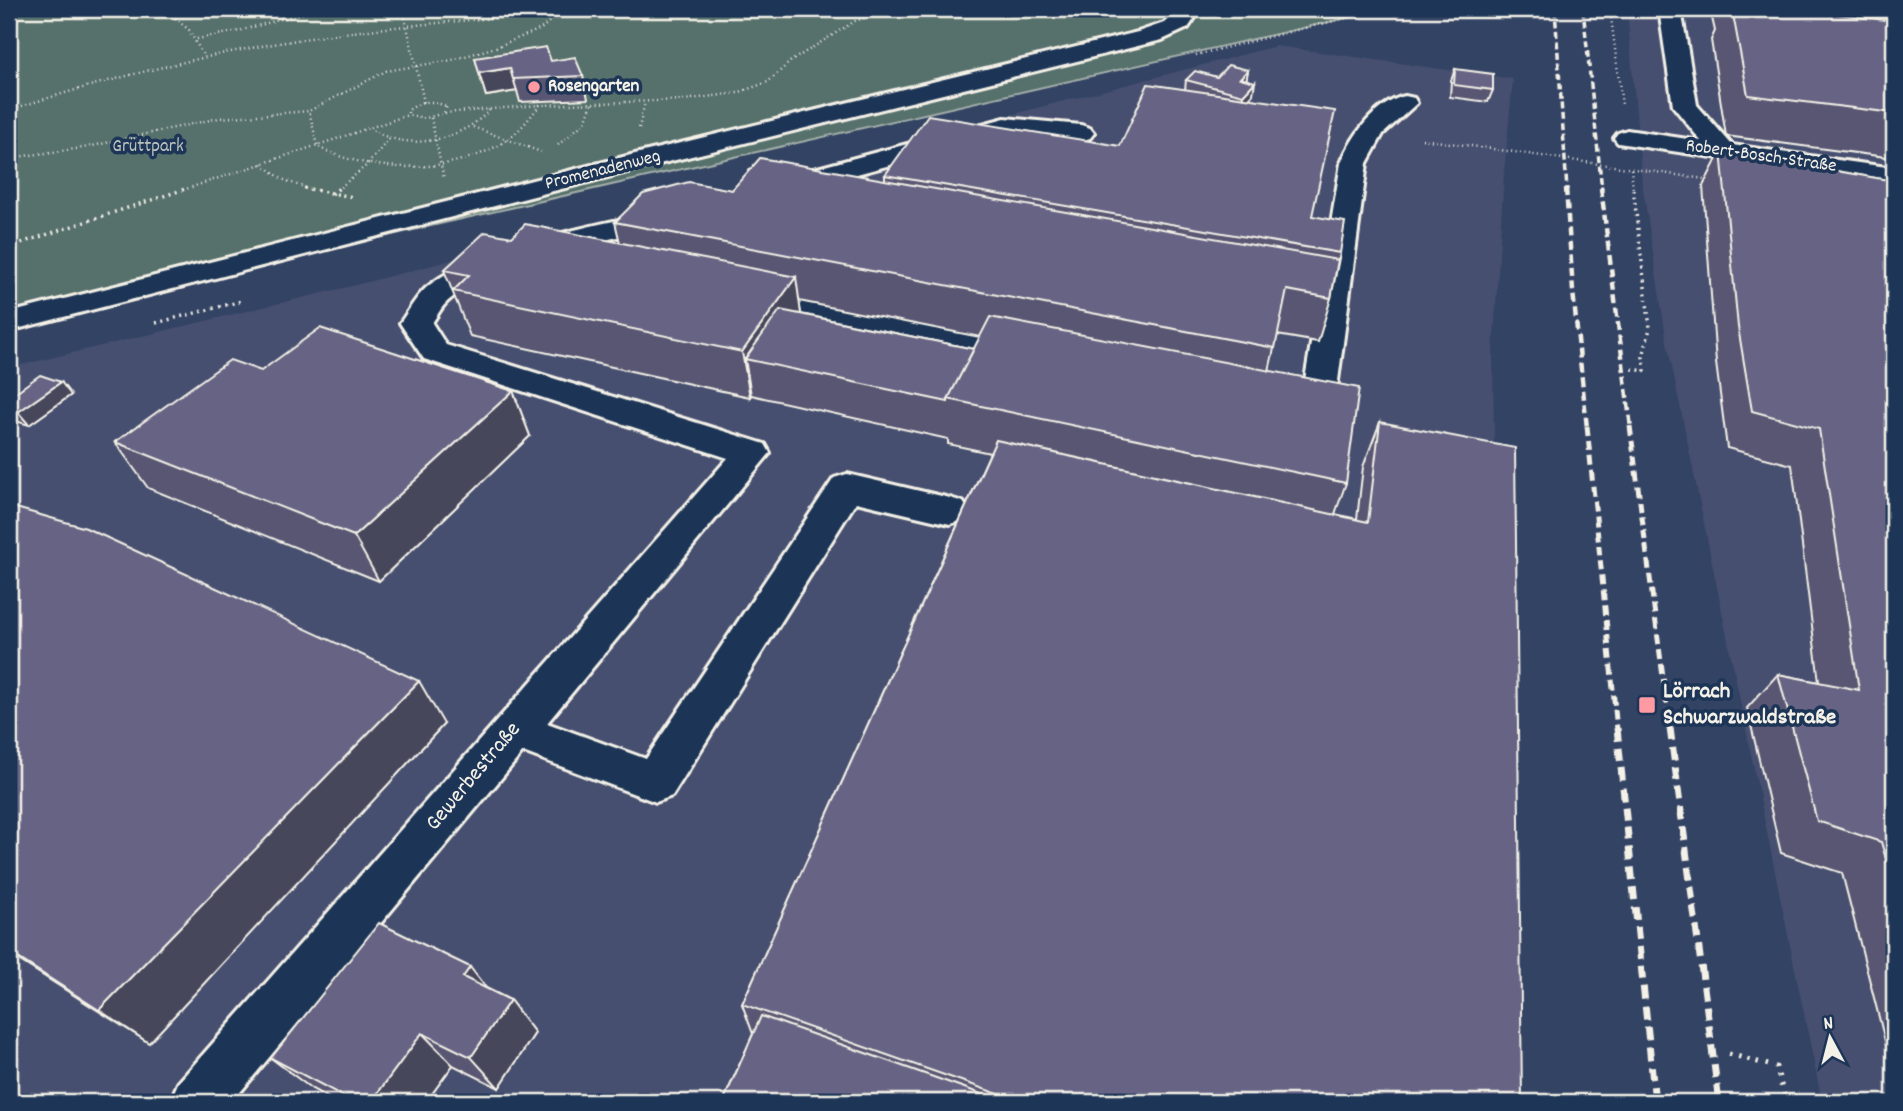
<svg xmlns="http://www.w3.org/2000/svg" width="1903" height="1111" font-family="Dekko,sans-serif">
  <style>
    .built { fill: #465070 }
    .green { fill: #56706c; stroke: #a5b0aa; stroke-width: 2 }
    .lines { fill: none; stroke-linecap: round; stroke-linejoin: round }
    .minor-casing { stroke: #f4f1e8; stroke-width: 6 }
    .path-far2 { stroke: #f4f1e8; stroke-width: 2.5; stroke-dasharray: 1 3.5; stroke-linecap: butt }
    .path-far1 { stroke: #f4f1e8; stroke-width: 3.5; stroke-dasharray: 2 4.5; stroke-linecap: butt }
    .path { stroke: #f4f1e8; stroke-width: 5; stroke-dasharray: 2.5 7; stroke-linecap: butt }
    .minor { fill: #1d3557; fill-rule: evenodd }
    .rail-far3 { stroke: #f4f1e8; stroke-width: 3.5; stroke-dasharray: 7 3.5; stroke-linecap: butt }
    .rail-far2 { stroke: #f4f1e8; stroke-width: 4.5; stroke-dasharray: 9 4.5; stroke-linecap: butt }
    .rail-far1 { stroke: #f4f1e8; stroke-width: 5; stroke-dasharray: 10 5; stroke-linecap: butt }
    .rail { stroke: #f4f1e8; stroke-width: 7; stroke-dasharray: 13 7; stroke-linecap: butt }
    .path-bridge { stroke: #f4f1e8; stroke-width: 2.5; stroke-dasharray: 1 3.5; stroke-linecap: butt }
    .wall { fill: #585672; stroke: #f4f1e8; stroke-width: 2; fill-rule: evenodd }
    .shaded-wall { fill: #47465c; stroke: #f4f1e8; stroke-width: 2 }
    .building { fill: #666484; stroke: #f4f1e8; stroke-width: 2 }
    .poi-dot { fill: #ff9aa2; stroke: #1d3557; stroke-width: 2.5 }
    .labels { text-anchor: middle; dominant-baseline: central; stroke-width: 7; stroke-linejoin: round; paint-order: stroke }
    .far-poi-label { font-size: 19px; font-weight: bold; fill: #f4f1e8; stroke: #1d3557; text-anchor: start }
    .far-park-label { font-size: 19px; fill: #bdc4bd; stroke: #1d3557 }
    .far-street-label { font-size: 19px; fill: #f4f1e8; stroke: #1d3557 }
    .poi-label { font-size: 23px; font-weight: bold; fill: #f4f1e8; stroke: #1d3557; text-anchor: start }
    .street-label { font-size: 23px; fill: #f4f1e8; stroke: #1d3557 }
  </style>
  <rect width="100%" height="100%" fill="#334364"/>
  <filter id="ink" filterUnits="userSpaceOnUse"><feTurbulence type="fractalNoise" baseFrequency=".0143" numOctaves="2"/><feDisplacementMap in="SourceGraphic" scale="14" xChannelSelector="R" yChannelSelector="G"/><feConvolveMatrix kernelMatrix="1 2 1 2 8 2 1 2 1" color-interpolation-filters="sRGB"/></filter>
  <g filter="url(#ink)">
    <path class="built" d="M 1627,9 L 1894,9 L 1894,1102 L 1822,1102 L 1666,337 L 1642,182 Z
      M 1276,46 L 1513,79 L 1504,172 L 1493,354 L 1502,1102 L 9,1102 L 9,368 L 352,286 Z"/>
    <path class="green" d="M 9,9 L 1386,9 L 9,322 Z"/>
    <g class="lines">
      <g class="minor-casing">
        <path id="minor" d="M 1179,9 L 1201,9 L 1188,28 L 1162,40 L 639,169 L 9,331 L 9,313 L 631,155 L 1138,32 L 1164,23 Z
          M 1659,9 L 1681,9 L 1697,105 L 1732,145 L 1894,168 L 1894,184 L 1618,143 L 1614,138 L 1618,133 L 1627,130 L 1701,141 L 1673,106 Z
          M 1405,96 L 1414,98 L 1417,103 L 1383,134 L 1367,163 L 1333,418 L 1328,426 L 1316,429 L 1290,423 L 1285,415 L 1290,407 L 1301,404 L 1341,163 C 1352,136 1375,103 1405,96 Z
          M 1005,118 L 1081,125 L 1090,128 L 1094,133 L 1090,138 L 1081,141 L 1006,134 L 786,193 L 776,191 L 772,185 L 776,179 Z
          M 667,209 L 677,211 L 681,217 L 677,223 C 615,239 495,259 448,301 C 441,307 437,316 432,323 L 446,345 L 765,444 L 770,453 L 547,723 L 646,759 L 834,478 L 847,474 L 950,498 L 963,502 L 969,511 L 963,520 L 950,524 L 856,502 L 672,796 L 656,802 L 523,752 L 232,1102 L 170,1102 L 178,1083 L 728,458 L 424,359 L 400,323 C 408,312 416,297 426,288 C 476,245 602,225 667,209 Z
          M 748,288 L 1028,347 L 1039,350 L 1044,357 L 1039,364 L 1028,367 L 737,304 L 733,297 L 737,290 Z"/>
      </g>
      <path class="path-far2" d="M 165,9 L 189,30 L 204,57
        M 265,9 L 285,18
        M 403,9 L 424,102
        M 1610,9 L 1622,105
        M 197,39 L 239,31 L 317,9
        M 1196,55 L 1382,9
        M 422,102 L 432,102 L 447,106 L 444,113 L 426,118 L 408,115 L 408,110 Z
        M 540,105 C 531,116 522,128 511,137 C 460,175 372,175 318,147 L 309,111 L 386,71 L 452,60 L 496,47 L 541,29 L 560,12
        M 9,110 C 114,77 221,50 331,35 C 412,23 494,20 575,9
        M 445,113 L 540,105 L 684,100 L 737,93 L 768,82 L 791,61 L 855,21 L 891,9
        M 431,118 L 444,179
        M 473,127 L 541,152
        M 639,128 L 645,102
        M 373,130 C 409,153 464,140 491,108
        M 558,145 L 585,122 L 592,104
        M 9,158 L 83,148 L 219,118 L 309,111
        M 262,164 L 282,179 L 310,190
        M 1631,169 L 1633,190
        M 183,190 L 408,115
        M 337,190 L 367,165 L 389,139"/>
      <path class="path-far1" d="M 304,188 L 353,197
        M 332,194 L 339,188
        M 9,247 L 188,188
        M 156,323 L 242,301
        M 1632,369 L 1645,371 L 1643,357 L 1650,328 L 1633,188"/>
      <path class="path" d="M 1729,1054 L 1776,1067 L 1786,1102"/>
      <use href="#minor" class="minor"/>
      <path class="rail-far3" d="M 1555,9 L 1567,190
        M 1583,9 L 1602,190"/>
      <path class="rail-far2" d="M 1566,188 L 1573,291 L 1587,428
        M 1601,188 L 1631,428"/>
      <path class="rail-far1" d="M 1587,426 L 1617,730
        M 1630,426 L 1670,730"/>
      <path class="rail" d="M 1617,728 L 1655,1102
        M 1670,728 L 1719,1102"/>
      <path class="path-bridge" d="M 1422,139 L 1712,180"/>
    </g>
    <path class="wall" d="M 1710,9 L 1894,9 L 1894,158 L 1726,136 L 1711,40 L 1715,31 Z
      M 475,58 L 551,61 L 583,76 L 588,99 L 520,102 L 517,91 L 486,96 Z
      M 1455,69 L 1493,90 L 1488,102 L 1450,97 L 1451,81 Z
      M 1248,70 L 1246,80 L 1253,94 L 1249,99 L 1312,216 L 1340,253 L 1331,298 L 1318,342 L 1277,335 L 1269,371 L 1346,483 L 1335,514 L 1357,519 L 1363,467 L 1380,422 L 1522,1102 L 723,1102 L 753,1034 L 742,1004 L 990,453 L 948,444 L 948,439 L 751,395 L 750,397 L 470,336 L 444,270 L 620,243 L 615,222 L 732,190 L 885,180 L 885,175 L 1120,146 L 1185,90 L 1186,80 L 1217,77 ZM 799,301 L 980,337 L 974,349 L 801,314 Z
      M 1721,151 L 1894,181 L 1894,1076 L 1842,873 L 1781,853 L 1747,708 L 1778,674 L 1819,682 L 1792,465 L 1727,448 L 1716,363 L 1703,186 Z
      M 261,371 L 513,391 L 530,436 L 379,581 L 148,488 L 115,442 Z
      M 61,382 L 71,395 L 29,425 L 9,419 L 9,397 Z
      M 9,506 L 444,724 L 149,1043 L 9,954 Z
      M 486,988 L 510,1000 L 535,1033 L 499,1088 L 453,1065 L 426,1102 L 336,1102 L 312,1089 L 271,1058 Z"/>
    <path class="shaded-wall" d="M 510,68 L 517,91 L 486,96 L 479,73 Z
      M 1248,70 L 1246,82 L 1240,78 Z
      M 1255,82 L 1253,94 L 1241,107 L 1243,95 Z
      M 796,277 L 802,321 L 745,359 L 751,395 L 750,397 L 742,352 Z
      M 61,382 L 71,395 L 29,425 L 18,412 Z
      M 513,391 L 530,436 L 379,581 L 354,536 Z
      M 419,681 L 444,724 L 149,1043 L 99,1010 Z
      M 470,967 L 497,1002 L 463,977 Z
      M 510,1000 L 535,1033 L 499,1088 L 471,1057 Z
      M 422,1033 L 453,1065 L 426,1102 L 371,1102 Z"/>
    <path class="building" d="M 1732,9 L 1797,9 L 1894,21 L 1894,113 L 1748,95 Z
      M 1797,9 L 1894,9 L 1894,21 Z
      M 546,47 L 551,61 L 575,57 L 583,76 L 513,79 L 510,68 L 479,73 L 475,58 Z
      M 1228,65 L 1248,70 L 1240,78 L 1255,82 L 1243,95 L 1186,80 L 1195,71 L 1217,77 Z
      M 1455,69 L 1493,74 L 1493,90 L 1454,85 Z
      M 1148,84 L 1335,111 L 1312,216 L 1345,222 L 1340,253 L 885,175 L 928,115 L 1120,146 Z
      M 1721,151 L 1894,181 L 1894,886 L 1881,842 L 1817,821 L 1778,674 L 1859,690 L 1819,429 L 1752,411 L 1738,327 Z
      M 760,158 L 1338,260 L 1331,298 L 1287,290 L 1275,348 L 615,222 L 643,194 L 689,182 L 732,190 Z
      M 525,224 L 796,277 L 742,352 L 453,291 L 469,275 L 444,270 L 485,232 L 512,237 Z
      M 780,310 L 974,349 L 948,399 L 948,402 L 745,359 Z
      M 990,317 L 1359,388 L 1346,483 L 948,399 Z
      M 320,328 L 513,391 L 354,536 L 115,442 L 230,360 L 261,371 Z
      M 40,375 L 61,382 L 18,412 L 9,409 L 9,397 Z
      M 1380,422 L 1515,448 L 1522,1102 L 1021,1102 L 742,1004 L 996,440 L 1368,522 Z
      M 9,506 L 86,528 L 419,681 L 99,1010 L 9,952 Z
      M 379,923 L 470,967 L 463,977 L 510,1000 L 471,1057 L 422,1033 L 371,1102 L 354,1102 L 271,1058 Z
      M 761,1016 L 1004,1102 L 723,1102 Z"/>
  </g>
  <g class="poi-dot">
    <circle cx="534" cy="87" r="7"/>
    <rect x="1638" y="696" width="18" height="18" rx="3.5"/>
  </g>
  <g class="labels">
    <g class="far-poi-label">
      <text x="548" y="87">Rosengarten</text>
    </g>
    <g class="far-park-label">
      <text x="148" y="147">Grüttpark</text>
    </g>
    <g class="far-street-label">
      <text transform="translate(1761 157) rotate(8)">Robert-Bosch-Straße</text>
      <text transform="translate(603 171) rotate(-14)">Promenadenweg</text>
    </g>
    <g class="poi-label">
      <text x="1663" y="692">Lörrach<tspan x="1663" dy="26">Schwarzwaldstraße</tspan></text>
    </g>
    <g class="street-label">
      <text transform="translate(474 777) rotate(-50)">Gewerbestraße</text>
    </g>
  </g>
  <rect width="1903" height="1111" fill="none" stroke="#1d3557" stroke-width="35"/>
  <rect x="18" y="18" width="1868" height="1076" fill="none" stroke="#f4f1e8" stroke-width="2.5" filter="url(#ink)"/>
  <g transform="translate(1830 1038) rotate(353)" stroke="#1d3557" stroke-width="5" paint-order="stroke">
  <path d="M0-5L12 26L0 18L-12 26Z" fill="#f4f1e8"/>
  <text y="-10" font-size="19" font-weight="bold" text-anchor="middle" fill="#f4f1e8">N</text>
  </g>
</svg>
